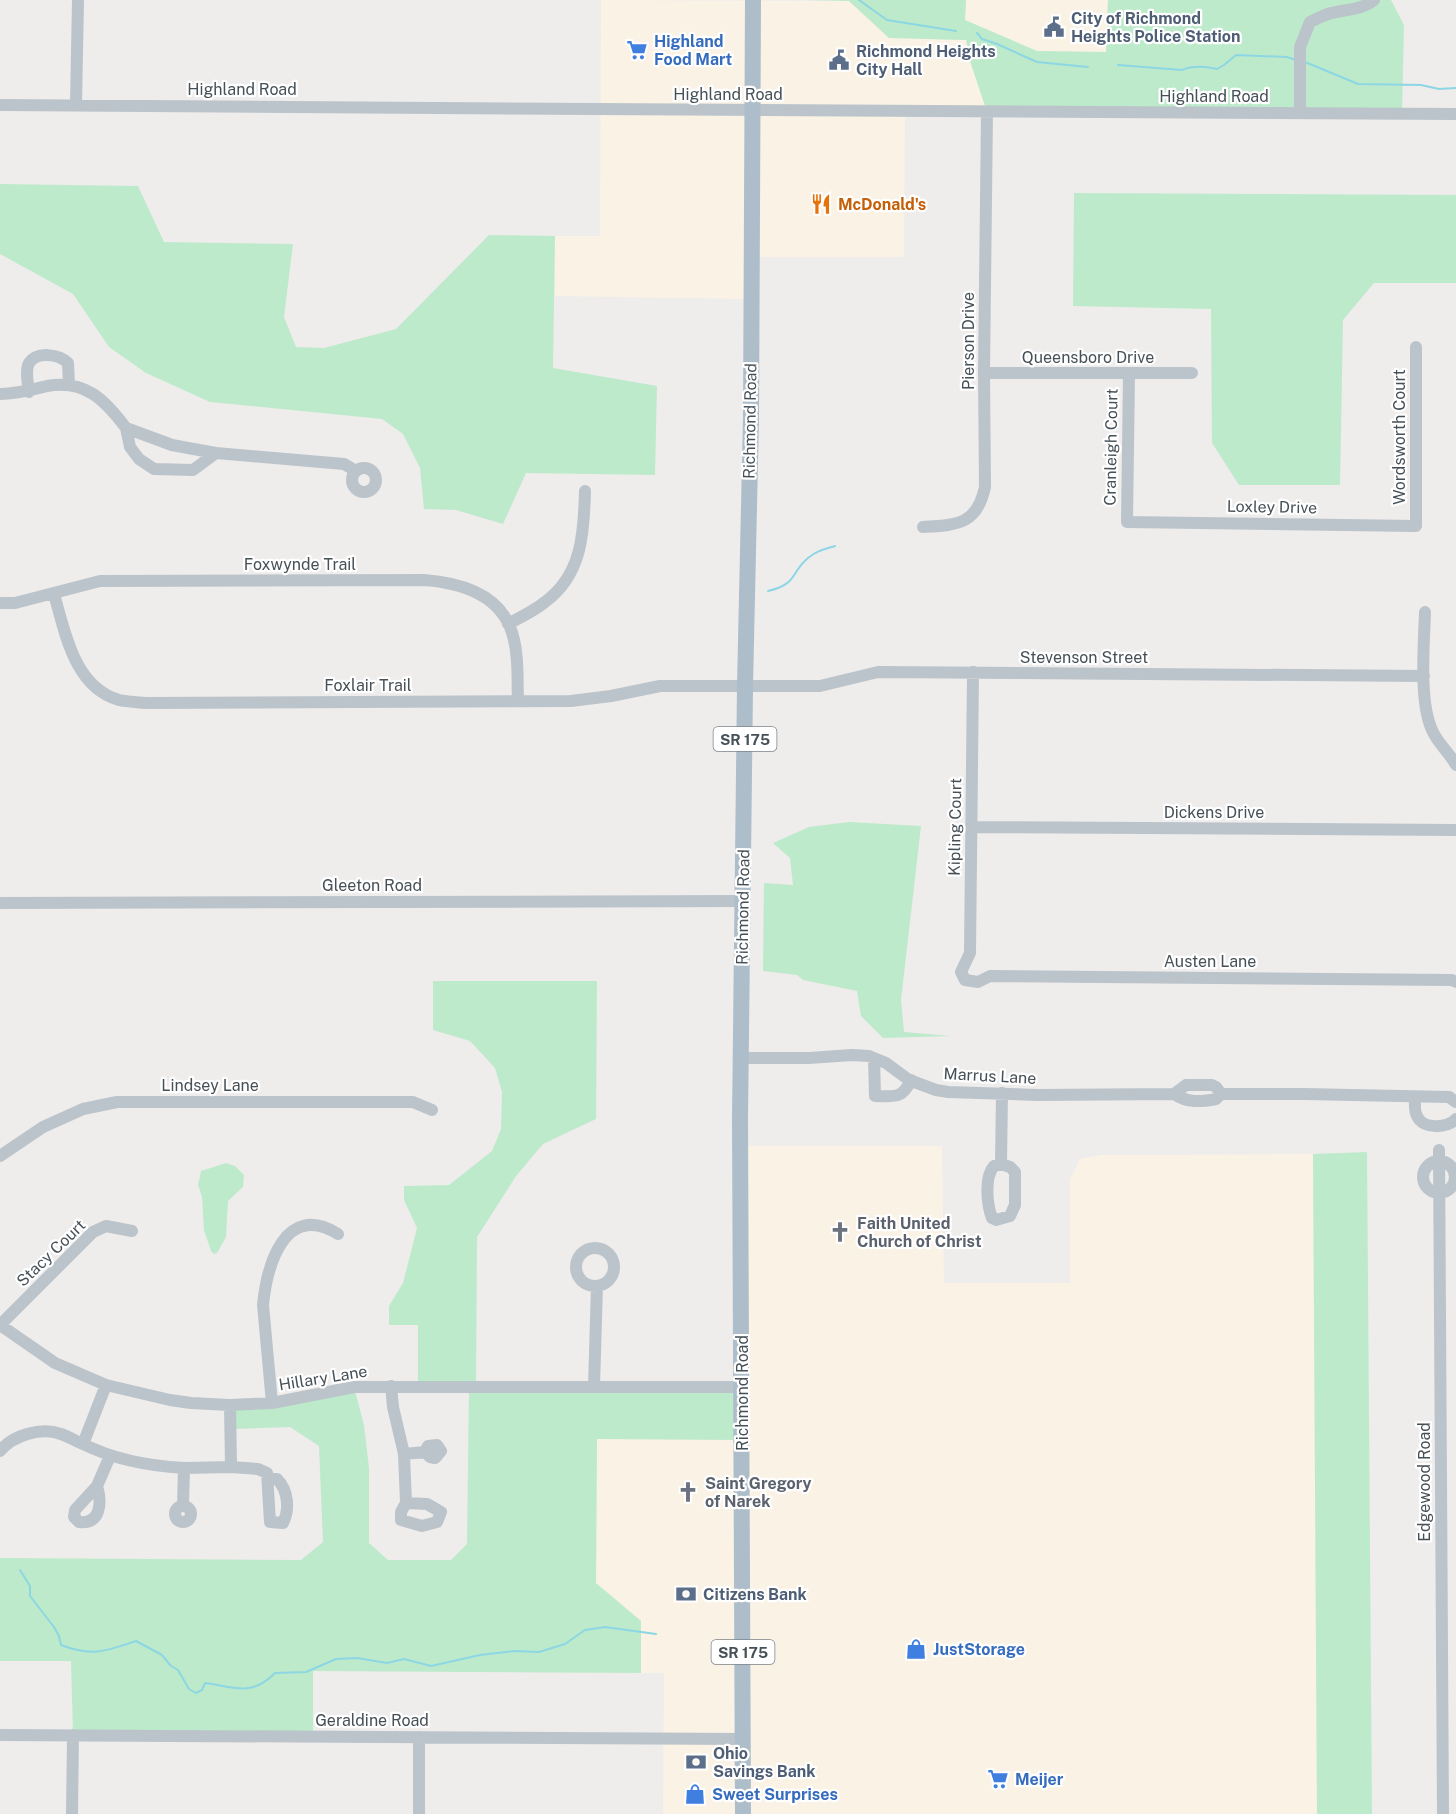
<svg xmlns="http://www.w3.org/2000/svg" width="1456" height="1814" font-family="'Public Sans',sans-serif">
  <style>
    .commercial { fill: #f9f2e5 }
    .green { fill: #bdeacb }
    .lines { fill: none; stroke-linecap: round; stroke-linejoin: round }
    .stream { stroke: #8dd6e3; stroke-width: 2 }
    .minor { stroke: #bbc4ca; stroke-width: 12 }
    .major { stroke: #adbdc9; stroke-width: 16 }
    .labels { text-anchor: middle; dominant-baseline: central; stroke-width: 4.5; stroke-linejoin: round; paint-order: stroke }
    .shield { fill: #fff; stroke: #7e8489; stroke-width: 1.5 }
    .shield-label { font-size: 15px; font-weight: bold; fill: #465057 }
    .service-label { font-size: 16px; font-weight: bold; fill: #4e5e75; stroke: #fff; text-anchor: start }
    .shop-label { font-size: 16px; font-weight: bold; fill: #366cbe; stroke: #fff; text-anchor: start }
    .street-label { font-size: 16px; fill: #465057; stroke: #fff }
    .food-label { font-size: 16px; font-weight: bold; fill: #c56008; stroke: #fff; text-anchor: start }
    .worship-label { font-size: 16px; font-weight: bold; fill: #5b616d; stroke: #fff; text-anchor: start }
  </style>
  <rect width="100%" height="100%" fill="#efecec"/>
  <path class="commercial" d="M 601,0 L 849,1 L 889,38 L 966,40 L 970,61 L 987,112 L 905,112 L 904,257 L 752,257 L 751,299 L 555,296 L 555,236 L 600,236 Z
    M 966,0 L 1108,0 L 1106,52 L 1037,51 L 965,20 Z
    M 740,1146 L 942,1146 L 944,1283 L 1070,1283 L 1070,1179 L 1080,1159 L 1101,1155 L 1313,1154 L 1317,1814 L 663,1814 L 664,1673 L 641,1673 L 641,1621 L 596,1583 L 597,1439 L 742,1440 Z"/>
  <path class="green" d="M 807,0 L 966,0 L 965,20 L 1037,51 L 1106,52 L 1108,0 L 1391,0 L 1404,25 L 1402,114 L 987,112 L 970,61 L 966,40 L 889,38 L 849,1 Z
    M 0,184 L 138,186 L 164,242 L 293,244 L 284,317 L 296,347 L 324,348 L 396,329 L 489,235 L 555,236 L 553,368 L 657,386 L 655,475 L 526,473 L 503,524 L 456,510 L 424,509 L 420,468 L 403,434 L 382,419 L 210,402 L 146,373 L 109,347 L 73,294 L 0,254 Z
    M 1074,193 L 1456,195 L 1456,283 L 1374,283 L 1343,320 L 1340,485 L 1239,485 L 1212,443 L 1211,309 L 1073,306 Z
    M 849,822 L 921,826 L 901,1000 L 904,1032 L 951,1036 L 883,1038 L 861,1016 L 857,991 L 803,980 L 797,975 L 763,971 L 764,883 L 793,885 L 790,858 L 773,843 L 809,827 Z
    M 433,981 L 597,981 L 596,1119 L 543,1144 L 516,1176 L 477,1237 L 476,1386 L 743,1387 L 742,1440 L 597,1439 L 596,1583 L 641,1621 L 641,1673 L 313,1671 L 313,1737 L 73,1735 L 71,1661 L 0,1661 L 0,1558 L 301,1560 L 323,1542 L 319,1446 L 290,1427 L 231,1429 L 230,1405 L 354,1387 L 364,1425 L 369,1468 L 369,1543 L 388,1560 L 451,1560 L 467,1544 L 469,1386 L 418,1386 L 418,1325 L 389,1325 L 389,1306 L 403,1283 L 417,1228 L 404,1200 L 404,1186 L 449,1185 L 492,1151 L 501,1129 L 502,1092 L 495,1068 L 470,1041 L 433,1030 Z
    M 1367,1152 L 1372,1814 L 1317,1814 L 1313,1154 Z
    M 226,1163 L 235,1166 L 244,1175 L 243,1187 L 228,1201 L 226,1237 L 217,1253 L 214,1254 L 211,1251 L 204,1230 L 202,1197 L 198,1185 L 201,1171 Z"/>
  <g class="lines">
    <path class="stream" d="M 859,0 L 887,20 L 956,31
      M 977,33 L 982,39 L 997,44 L 1037,62 L 1088,67
      M 1305,62 L 1358,84 L 1421,85 L 1439,89 L 1456,88
      M 1118,65 L 1182,70 C 1193,65 1204,66 1217,69 L 1224,65 L 1236,55 L 1287,57 L 1296,60
      M 768,591 C 798,584 790,573 808,558 C 816,551 825,549 835,546
      M 20,1570 L 30,1586 L 30,1596 L 54,1627 L 59,1636 L 61,1645 C 92,1657 106,1651 136,1641 L 162,1655 L 171,1666 L 178,1670 L 189,1689 L 196,1693 L 202,1690 L 205,1683 C 235,1687 251,1697 275,1673 L 306,1672 L 336,1659 L 357,1658 L 387,1663 L 404,1659 L 431,1666 L 480,1655 L 514,1651 L 539,1652 L 565,1644 L 585,1630 L 605,1627 L 656,1634"/>
    <path class="minor" d="M 0,105 C 485,106 971,114 1456,114
      M 76,105 L 78,0
      M 1300,113 L 1300,47 L 1310,22 C 1316,19 1322,16 1328,14 C 1343,9 1361,11 1374,0
      M 984,373 L 1192,373
      M 1129,373 L 1127,522 L 1416,526 L 1416,347
      M 29,392 C 28,384 25,370 29,363 C 37,351 59,354 68,363 L 69,385
      M 0,394 C 17,394 31,390 47,386 C 85,379 105,400 126,428
      M 216,453 L 193,470 L 154,469 L 139,459 L 130,447 L 126,428 L 172,445 L 188,448 L 216,453 L 344,464 L 356,471
      M352 480a12 12 0 1 1 24 0a12 12 0 1 1-24 0Z
      M 923,527 C 957,525 977,525 985,487 L 984,373 L 987,112
      M 54,594 C 65,632 74,687 119,700 C 127,702 138,702 146,703 L 571,701 L 611,696 L 660,686 L 820,686 L 878,672 L 1424,676
      M 0,603 L 15,603 L 100,581 L 424,580 C 464,583 505,596 514,640 C 519,660 517,681 518,701
      M 1425,612 C 1424,644 1419,702 1432,730 C 1438,744 1449,752 1456,765
      M 508,624 C 521,617 534,611 545,602 C 582,575 584,533 585,491
      M 973,672 L 970,953 L 961,972 L 965,980 L 978,982 L 990,976 L 1452,980 L 1456,982
      M 972,827 L 1456,830
      M 0,903 L 744,901
      M 742,1058 L 809,1058 L 852,1055 L 869,1056 L 886,1063 L 909,1080 L 936,1090 L 948,1092 L 1037,1095 L 1174,1094 C 1187,1103 1201,1102 1216,1099 L 1221,1094 L 1216,1087 L 1212,1085 L 1186,1085 L 1174,1094
      M 874,1058 L 875,1096 C 893,1096 902,1100 911,1080
      M 1221,1094 L 1304,1094 L 1449,1097 L 1456,1102
      M 1415,1097 C 1415,1103 1414,1111 1417,1116 C 1423,1130 1448,1128 1456,1119
      M 1439,1150 L 1443,1814
      M 0,1156 L 43,1127 L 83,1109 L 117,1102 L 413,1102 L 432,1110
      M1423 1177a16 16 0 1 1 32 0a16 16 0 1 1-32 0Z
      M 1001,1164 L 1010,1167 L 1015,1172 L 1015,1205 L 1010,1216 L 996,1220 L 992,1218 C 987,1205 984,1177 994,1166 L 1001,1164 L 1002,1093
      M576 1267a19 19 0 1 1 38 0a19 19 0 1 1-38 0Z
      M 0,1325 L 55,1363 L 106,1385 L 170,1400 L 191,1403 L 230,1405 L 272,1403 L 354,1387 L 743,1387
      M 0,1325 L 93,1232 L 106,1226 L 132,1231
      M 391,1386 L 393,1407 L 404,1454 L 406,1503 L 401,1512 L 401,1520 L 422,1526 L 437,1522 L 441,1512 L 427,1504 L 406,1503
      M 594,1387 L 597,1286
      M 272,1403 L 263,1305 C 267,1265 285,1201 338,1234
      M 83,1444 C 115,1460 149,1466 184,1468
      M 0,1451 C 13,1435 41,1427 61,1434 C 69,1437 76,1441 83,1444 L 106,1385
      M 404,1454 L 425,1452 L 430,1457 L 435,1458 L 441,1451 L 437,1445 L 428,1446 L 425,1452
      M 231,1467 L 258,1469 L 267,1473 C 268,1489 269,1506 270,1522 L 283,1523 C 290,1509 288,1490 277,1479 L 268,1479
      M 97,1486 C 102,1502 101,1525 79,1522 L 74,1517 L 75,1510 L 97,1486 L 110,1456
      M175 1514a8 8 0 1 1 16 0a8 8 0 1 1-16 0Z
      M 183,1506 L 184,1468 L 231,1467 L 230,1405
      M 0,1735 L 744,1739
      M 72,1814 L 73,1735
      M 419,1814 L 419,1737"/>
    <path class="major" d="M 743,1814 L 740,1119 L 745,686 L 751,417 L 753,0"/>
  </g>
  <defs>
    <g id="civic-bare" transform="scale(1.62)"><path d="M-.6-6.5H3V-4.5H.6V-3L4-1V1h2V6H-6V1h2V-1L-.6-3ZM-1.2 2.5V6h2.4V2.5Z" fill="#5c6f8a" stroke="#fff" stroke-width="2.5" paint-order="stroke"/></g>
    <g id="supermarket-bare" transform="scale(1.62)"><path d="M-6-5.5h2.5l.6 2H6L4.5 2H-2.5L-4.4-4H-6ZM-1.5 3.2a1.3 1.3 0 1 0 .1 0ZM3 3.2a1.3 1.3 0 1 0 .1 0Z" fill="#3f7fe0" stroke="#fff" stroke-width="2.5" paint-order="stroke"/></g>
    <g id="restaurant-bare" transform="scale(1.62)"><path d="M-5-6h1v4h1v-4h1v4h1v-4h1v5L-1.5 .5V6h-2V.5L-5-1ZM5-6V6H3V1.5H1.5Q1.5-4 5-6Z" fill="#e8710a" stroke="#fff" stroke-width="2.5" paint-order="stroke"/></g>
    <g id="church-bare" transform="scale(1.62)"><path d="M-1.2-6h2.4v3.5h3.3v2.4h-3.3V6h-2.4V-.1h-3.3v-2.4h3.3Z" fill="#6b7280" stroke="#fff" stroke-width="2.5" paint-order="stroke"/></g>
    <g id="bank-bare" transform="scale(1.62)"><path d="M-6-4H6V4H-6ZM0-2.3a2.3 2.3 0 1 0 0 4.6a2.3 2.3 0 1 0 0-4.6Z" fill="#5c6f8a" stroke="#fff" stroke-width="2.5" paint-order="stroke"/></g>
    <g id="shop-bare" transform="scale(1.62)"><path d="M-5-2.5h2.3a2.7 3.5 0 0 1 5.4 0H5L5.5 6h-11ZM-1.5-2.5h3a1.5 2.3 0 0 0-3 0Z" fill="#3f7fe0" stroke="#fff" stroke-width="2.5" paint-order="stroke"/></g>
  </defs>
  <g fill-rule="evenodd">
    <use href="#civic-bare" x="1054" y="27"/>
    <use href="#supermarket-bare" x="637" y="50"/>
    <use href="#civic-bare" x="839" y="60"/>
    <use href="#restaurant-bare" x="821" y="204"/>
    <use href="#church-bare" x="840" y="1232"/>
    <use href="#church-bare" x="688" y="1492"/>
    <use href="#bank-bare" x="686" y="1594"/>
    <use href="#shop-bare" x="916" y="1649"/>
    <use href="#bank-bare" x="696" y="1762"/>
    <use href="#supermarket-bare" x="998" y="1779"/>
    <use href="#shop-bare" x="695" y="1794"/>
  </g>
  <g class="labels">
    <g class="shield">
      <rect x="713.5" y="727" width="63" height="24" rx="4.5"/>
      <rect x="711.5" y="1640" width="63" height="24" rx="4.5"/>
    </g>
    <g class="shield-label">
      <text x="745" y="739">SR 175</text>
      <text x="743" y="1652">SR 175</text>
    </g>
    <g class="service-label">
      <text x="1071" y="18">City of Richmond<tspan x="1071" dy="18">Heights Police Station</tspan></text>
      <text x="856" y="51">Richmond Heights<tspan x="856" dy="18">City Hall</tspan></text>
      <text x="703" y="1594">Citizens Bank</text>
      <text x="713" y="1753">Ohio<tspan x="713" dy="18">Savings Bank</tspan></text>
    </g>
    <g class="shop-label">
      <text x="654" y="41">Highland<tspan x="654" dy="18">Food Mart</tspan></text>
      <text x="933" y="1649">JustStorage</text>
      <text x="1015" y="1779">Meijer</text>
      <text x="712" y="1794">Sweet Surprises</text>
    </g>
    <g class="street-label">
      <text x="242" y="89">Highland Road</text>
      <text x="728" y="94">Highland Road</text>
      <text x="1214" y="96">Highland Road</text>
      <text transform="translate(968 341) rotate(-90)">Pierson Drive</text>
      <text x="1088" y="357">Queensboro Drive</text>
      <text transform="translate(750 421) rotate(-89)">Richmond Road</text>
      <text transform="translate(1399 437) rotate(-90)">Wordsworth Court</text>
      <text transform="translate(1111 447) rotate(-89)">Cranleigh Court</text>
      <text transform="translate(1272 507) rotate(1)">Loxley Drive</text>
      <text x="300" y="564">Foxwynde Trail</text>
      <text x="1084" y="657">Stevenson Street</text>
      <text x="368" y="685">Foxlair Trail</text>
      <text x="1214" y="812">Dickens Drive</text>
      <text transform="translate(955 827) rotate(-89)">Kipling Court</text>
      <text x="372" y="885">Gleeton Road</text>
      <text transform="translate(743 907) rotate(-89)">Richmond Road</text>
      <text x="1210" y="961">Austen Lane</text>
      <text transform="translate(990 1076) rotate(3)">Marrus Lane</text>
      <text x="210" y="1085">Lindsey Lane</text>
      <text transform="translate(51 1253) rotate(-44)">Stacy Court</text>
      <text transform="translate(323 1378) rotate(-9)">Hillary Lane</text>
      <text transform="translate(742 1393) rotate(-90)">Richmond Road</text>
      <text transform="translate(1424 1482) rotate(-90)">Edgewood Road</text>
      <text x="372" y="1720">Geraldine Road</text>
    </g>
    <g class="food-label">
      <text x="838" y="204">McDonald's</text>
    </g>
    <g class="worship-label">
      <text x="857" y="1223">Faith United<tspan x="857" dy="18">Church of Christ</tspan></text>
      <text x="705" y="1483">Saint Gregory<tspan x="705" dy="18">of Narek</tspan></text>
    </g>
  </g>
</svg>
